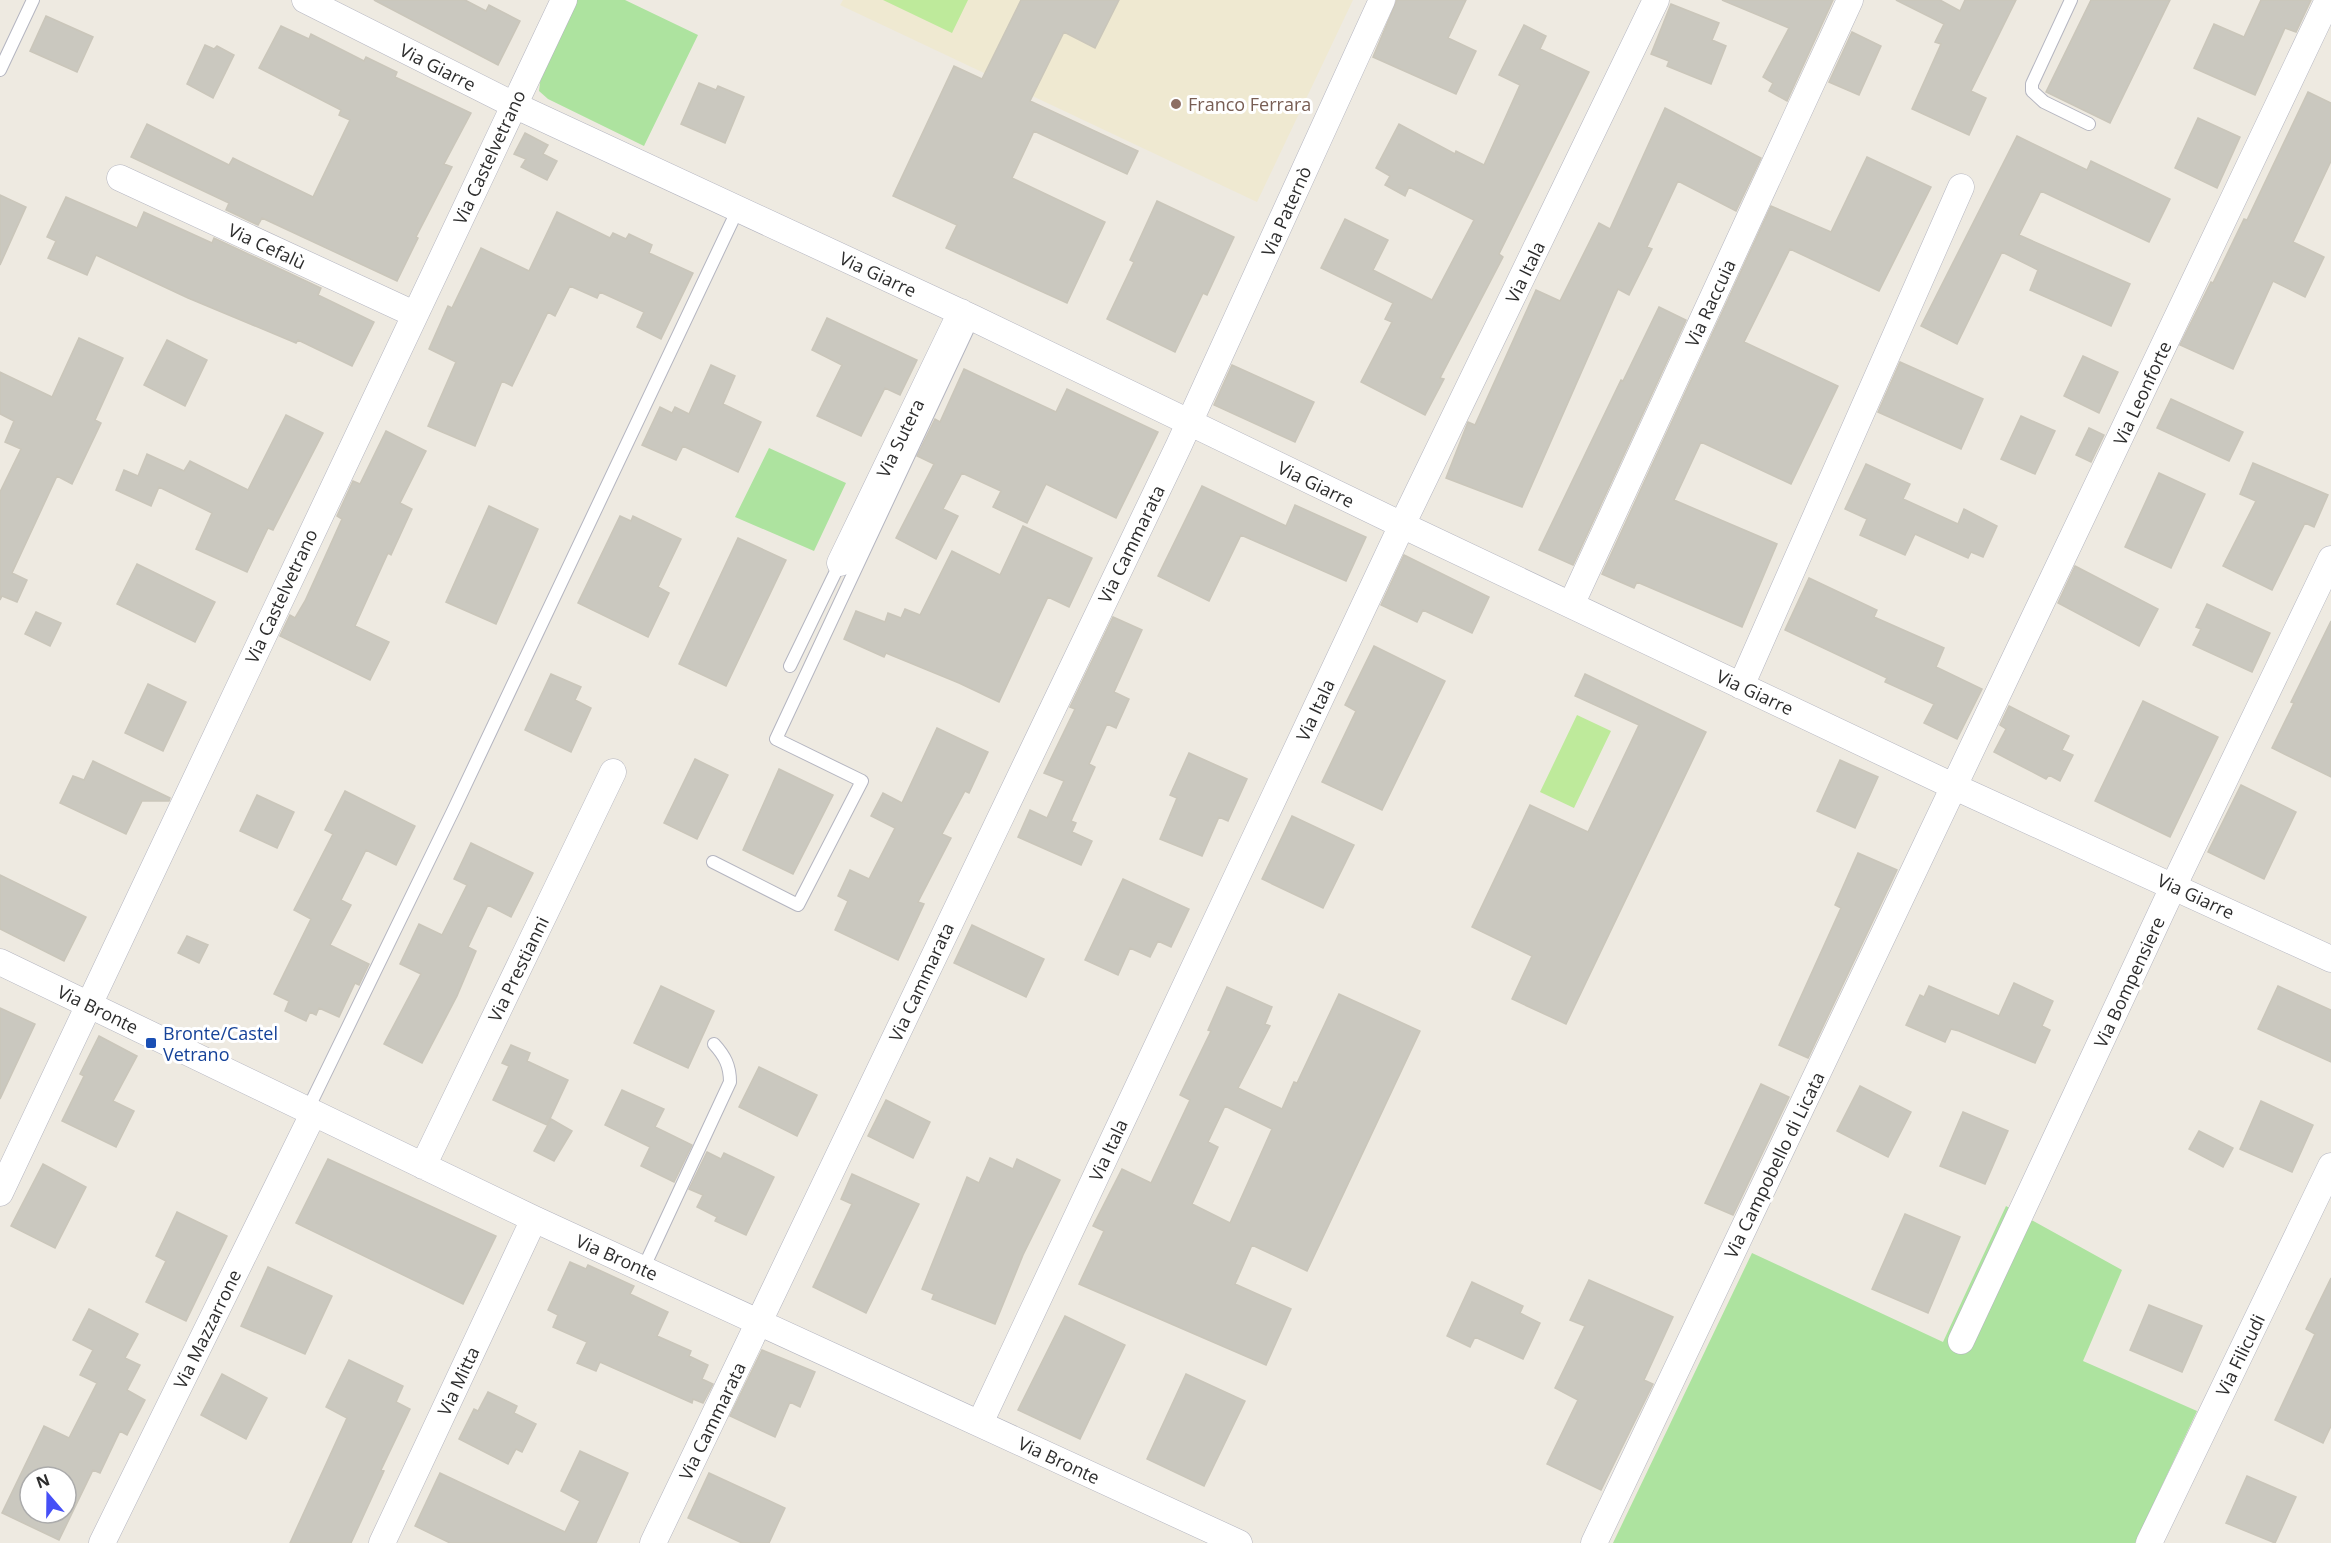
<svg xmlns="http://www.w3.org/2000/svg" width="2331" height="1543" font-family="'Open Sans',sans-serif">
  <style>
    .education { fill: #efe9d1 }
    .green { fill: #ade39f }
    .pitch { fill: #beea9b }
    .building { fill: #cac8bf; stroke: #cac6ba; stroke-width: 1.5; fill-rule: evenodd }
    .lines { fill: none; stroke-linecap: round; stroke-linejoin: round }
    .service-casing { stroke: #b4b5c0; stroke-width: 14 }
    .minor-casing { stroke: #b4b5c0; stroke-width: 27 }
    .service { stroke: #fff; stroke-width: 12 }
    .minor { stroke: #fff; stroke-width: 26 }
    .education-dot { fill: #8d6e63; stroke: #fff; stroke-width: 2 }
    .transit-dot { fill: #1a4fb4; stroke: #fff; stroke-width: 2 }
    .labels { text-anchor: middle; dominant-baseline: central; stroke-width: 6; stroke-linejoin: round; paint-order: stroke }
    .street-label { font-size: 18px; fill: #2d2d2d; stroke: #fff }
    .education-label { font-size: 18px; fill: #785e54; stroke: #fff; text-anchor: start }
    .transit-label { font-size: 18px; fill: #164399; stroke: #fff; text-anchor: start }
  </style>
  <rect width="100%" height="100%" fill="#eeeae1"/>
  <path class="education" d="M 843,0 L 1353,0 L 1257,202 L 840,5 Z"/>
  <path class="green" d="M 577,0 L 625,0 L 698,35 L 644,146 L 548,99 L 539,91 L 541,75 Z
    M 769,448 L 846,483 L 814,551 L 735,517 Z
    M 2006,1206 L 2122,1270 L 2083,1361 L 2197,1411 L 2135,1543 L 1613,1543 L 1752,1253 L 1943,1342 Z"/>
  <path class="pitch" d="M 883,0 L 968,0 L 952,33 Z
    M 1577,715 L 1611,731 L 1574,808 L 1540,792 Z"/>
  <path class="building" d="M 374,0 L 465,0 L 486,11 L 489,5 L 520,21 L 498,65 Z
    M 1021,0 L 1119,0 L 1095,48 L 1064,32 L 1030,101 L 1138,151 L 1127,174 L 1034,131 L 1012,178 L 1105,222 L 1067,303 L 946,248 L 957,225 L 893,196 L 954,66 L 982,79 Z
    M 1397,0 L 1466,0 L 1448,38 L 1476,51 L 1456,94 L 1373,57 Z
    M 1722,0 L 1833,0 L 1787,101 L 1769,91 L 1773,83 L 1763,77 L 1789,28 Z
    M 1896,0 L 1940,0 L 1960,11 L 1965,0 L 2016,0 L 1971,91 L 1986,98 L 1969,135 L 1912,109 L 1941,44 L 1935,42 L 1944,24 Z
    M 2091,0 L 2170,0 L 2110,123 L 2046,92 Z
    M 2261,0 L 2311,0 L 2296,32 L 2285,28 L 2255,95 L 2194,68 L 2214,24 L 2244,37 Z
    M 1671,4 L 1719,23 L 1712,40 L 1726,46 L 1711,84 L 1667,66 L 1669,61 L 1651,54 Z
    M 46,16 L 93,37 L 77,72 L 30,51 Z
    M 1524,25 L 1546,36 L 1540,49 L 1589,72 L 1499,254 L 1503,257 L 1440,378 L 1444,379 L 1425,415 L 1361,382 L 1392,322 L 1385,319 L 1393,303 L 1321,268 L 1345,219 L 1388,240 L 1373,270 L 1432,300 L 1474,220 L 1409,187 L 1405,196 L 1385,185 L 1390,176 L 1376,168 L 1399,124 L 1455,154 L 1456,151 L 1484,165 L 1520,85 L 1499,75 Z
    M 281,26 L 309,39 L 311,34 L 364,61 L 366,57 L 397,72 L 395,77 L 471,113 L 444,164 L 452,167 L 416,237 L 418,238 L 397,281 L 262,218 L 258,225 L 226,210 L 229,203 L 131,157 L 147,124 L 229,165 L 233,158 L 313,197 L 350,120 L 339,115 L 341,110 L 259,68 Z
    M 1852,32 L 1881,46 L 1859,95 L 1829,82 Z
    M 205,45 L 214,49 L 217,46 L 234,55 L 213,98 L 187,84 Z
    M 699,83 L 716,90 L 718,86 L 744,97 L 725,143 L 681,124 Z
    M 2308,92 L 2331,103 L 2331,161 L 2293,242 L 2324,257 L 2305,297 L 2273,281 L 2233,369 L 2180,345 L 2211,282 L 2213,283 L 2244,219 L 2247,220 Z
    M 1665,108 L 1761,158 L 1736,211 L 1678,181 L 1647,247 L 1652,249 L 1629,295 L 1618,289 L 1522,507 L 1446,478 L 1468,422 L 1475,425 L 1536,290 L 1560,301 L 1599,223 L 1610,229 Z
    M 2198,118 L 2240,137 L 2217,188 L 2175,168 Z
    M 525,133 L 548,145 L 543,154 L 557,161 L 547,180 L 521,167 L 526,159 L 514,154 Z
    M 2017,136 L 2087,170 L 2091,161 L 2170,199 L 2149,242 L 2041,191 L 2019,235 L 2130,284 L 2111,326 L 2030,290 L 2038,270 L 2002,252 L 1957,344 L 1921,326 Z
    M 1867,157 L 1931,187 L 1879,291 L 1790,249 L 1744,342 L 1838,386 L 1791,484 L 1701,442 L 1674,500 L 1777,544 L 1742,627 L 1637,582 L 1634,588 L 1602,574 L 1771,206 L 1831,232 Z
    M 0,195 L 26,207 L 0,265 Z
    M 66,197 L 137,228 L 144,212 L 212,243 L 214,238 L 321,288 L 318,295 L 374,322 L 352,366 L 298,340 L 296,343 L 188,298 L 96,255 L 87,275 L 48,258 L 56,241 L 47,237 Z
    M 1157,201 L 1234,237 L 1207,295 L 1203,293 L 1175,352 L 1107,319 L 1134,262 L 1130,260 Z
    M 557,212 L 610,238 L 613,233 L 626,239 L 629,234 L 652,245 L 649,253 L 693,273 L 661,339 L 637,327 L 644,312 L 600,292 L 597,298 L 570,286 L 555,316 L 548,312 L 512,386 L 502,381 L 475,446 L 428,426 L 456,362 L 429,349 L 448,306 L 452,308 L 481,248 L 529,271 Z
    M 1659,307 L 1686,320 L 1573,565 L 1539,550 L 1621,380 L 1623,381 Z
    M 827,318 L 917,360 L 900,395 L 885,388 L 861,436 L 817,416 L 842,365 L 812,350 Z
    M 79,338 L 123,358 L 95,420 L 101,423 L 72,484 L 57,476 L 12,573 L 27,580 L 17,602 L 2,596 L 0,600 L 0,492 L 21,449 L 5,442 L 14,421 L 0,414 L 0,372 L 52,397 Z
    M 167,340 L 207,360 L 185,406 L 144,385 Z
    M 2083,356 L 2118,372 L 2099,413 L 2064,396 Z
    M 1900,362 L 1983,399 L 1961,449 L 1878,412 Z
    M 711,365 L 735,376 L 723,404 L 761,422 L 738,472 L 683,446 L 676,460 L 642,445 L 660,407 L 672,413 L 675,407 L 689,414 Z
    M 1232,365 L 1314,402 L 1295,442 L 1214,405 Z
    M 964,369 L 1056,412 L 1067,389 L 1158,432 L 1116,518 L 1046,484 L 1027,523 L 993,507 L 1001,491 L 962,473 L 943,509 L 958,516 L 936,559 L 896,538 L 934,464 L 917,456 L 935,419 L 940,422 Z
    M 2171,399 L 2243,432 L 2229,461 L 2157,428 Z
    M 286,415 L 323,433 L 273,530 L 268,528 L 247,572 L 196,549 L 212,513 L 159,487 L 151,506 L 116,490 L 124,470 L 138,476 L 147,454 L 184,471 L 190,461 L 248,490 Z
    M 2021,416 L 2055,431 L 2035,474 L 2001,459 Z
    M 2089,428 L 2104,435 L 2091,462 L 2076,455 Z
    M 386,431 L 426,451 L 400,503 L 412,509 L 391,555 L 388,553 L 355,626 L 389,642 L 370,680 L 280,636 L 290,615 L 295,618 L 305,601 L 342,519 L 337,516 L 353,481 L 360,484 Z
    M 2253,463 L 2328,495 L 2314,527 L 2305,523 L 2272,590 L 2223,566 L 2256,501 L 2240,494 Z
    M 1866,464 L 1910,484 L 1903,499 L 1958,524 L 1964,509 L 1997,526 L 1983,557 L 1971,552 L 1968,558 L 1915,534 L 1905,555 L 1860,535 L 1867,519 L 1845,509 Z
    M 2159,473 L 2205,494 L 2171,568 L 2125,547 Z
    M 1202,486 L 1286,526 L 1295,505 L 1366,537 L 1346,581 L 1241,535 L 1209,601 L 1158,576 Z
    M 489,506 L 538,529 L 496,624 L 446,602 Z
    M 620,516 L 631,521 L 633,516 L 681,539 L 658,587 L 669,593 L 648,637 L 578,603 Z
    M 1023,526 L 1092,558 L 1069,607 L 1048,597 L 999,702 L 959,683 L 886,653 L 884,657 L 844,639 L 856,611 L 885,622 L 888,613 L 901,618 L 905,609 L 920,615 L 952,551 L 1000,575 Z
    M 738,538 L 786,560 L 726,686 L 679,664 Z
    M 1404,555 L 1489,597 L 1472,633 L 1423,610 L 1417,622 L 1381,605 Z
    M 137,564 L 215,602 L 195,642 L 117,604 Z
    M 2075,566 L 2158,609 L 2139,646 L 2058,603 Z
    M 1809,578 L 1877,610 L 1874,617 L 1944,648 L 1936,667 L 1982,689 L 1957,739 L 1924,723 L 1934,704 L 1885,682 L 1887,678 L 1785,630 Z
    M 2207,604 L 2270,633 L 2252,672 L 2193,645 L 2201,629 L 2196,627 Z
    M 36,612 L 61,623 L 50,646 L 25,634 Z
    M 1113,617 L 1142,630 L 1114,692 L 1129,699 L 1116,728 L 1107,724 L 1089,764 L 1095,767 L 1071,821 L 1076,823 L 1072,832 L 1092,841 L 1081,865 L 1018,837 L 1030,810 L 1047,818 L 1064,781 L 1044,773 L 1075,709 L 1070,707 Z
    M 2331,621 L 2331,777 L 2272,748 L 2294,703 L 2291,702 Z
    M 1374,646 L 1445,681 L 1382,810 L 1322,782 L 1356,711 L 1345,705 Z
    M 551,674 L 581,687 L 575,700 L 591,708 L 571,752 L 525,730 Z
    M 1585,674 L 1706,732 L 1566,1024 L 1512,999 L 1532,956 L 1472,927 L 1530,805 L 1588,832 L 1639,725 L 1575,696 Z
    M 148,684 L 186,702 L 163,751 L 125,733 Z
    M 2143,701 L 2218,737 L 2170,837 L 2095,801 Z
    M 2009,706 L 2069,736 L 2062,750 L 2073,755 L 2060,781 L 2049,775 L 2046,779 L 1994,752 L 2006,729 L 2000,725 Z
    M 937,728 L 988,752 L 969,793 L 965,791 L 942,834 L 951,838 L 918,902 L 924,904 L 898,960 L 835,930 L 848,901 L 838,896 L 850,870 L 869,879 L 895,828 L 871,816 L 883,793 L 902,803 Z
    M 1189,753 L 1247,779 L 1228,821 L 1219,817 L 1202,856 L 1160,839 L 1177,798 L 1170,795 Z
    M 695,759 L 728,775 L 697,839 L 664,823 Z
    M 1840,760 L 1878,777 L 1855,828 L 1817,811 Z
    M 93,761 L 170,798 L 169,801 L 142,801 L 126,834 L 60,803 L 73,776 L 84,780 Z
    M 779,769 L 833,795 L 793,874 L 743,850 Z
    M 2241,785 L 2296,812 L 2264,879 L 2208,852 Z
    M 345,791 L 415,826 L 396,865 L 366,850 L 341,900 L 351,905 L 330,945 L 369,964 L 359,985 L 355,983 L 339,1017 L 319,1008 L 316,1015 L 310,1012 L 306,1021 L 285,1011 L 289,1001 L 274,994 L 311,919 L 294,910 L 333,834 L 325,830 Z
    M 257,795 L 294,812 L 277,848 L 240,831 Z
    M 1292,816 L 1354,845 L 1323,908 L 1262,879 Z
    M 471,843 L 533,873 L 511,917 L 488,905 L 468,947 L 476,951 L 457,996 L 422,1063 L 384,1044 L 421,974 L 400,964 L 419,924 L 442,935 L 467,885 L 454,879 Z
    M 1858,853 L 1897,870 L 1808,1058 L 1779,1045 L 1841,908 L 1835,905 Z
    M 0,875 L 86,917 L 64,961 L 0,929 Z
    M 1123,879 L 1189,909 L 1171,947 L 1158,941 L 1150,957 L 1130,948 L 1118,975 L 1085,960 Z
    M 972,925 L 1044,959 L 1026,997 L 954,963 Z
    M 187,936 L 208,945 L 199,963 L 178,953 Z
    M 2014,983 L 2053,1001 L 2042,1026 L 2050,1030 L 2035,1063 L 1959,1031 L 1951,1029 L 1945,1042 L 1906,1025 L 1920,995 L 1924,997 L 1929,986 L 1999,1016 Z
    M 661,986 L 714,1011 L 688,1068 L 634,1043 Z
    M 2278,986 L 2331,1010 L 2331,1062 L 2258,1029 Z
    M 1227,987 L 1272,1007 L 1265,1024 L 1270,1026 L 1238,1088 L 1282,1109 L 1294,1082 L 1297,1083 L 1339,994 L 1420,1031 L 1307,1271 L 1252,1245 L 1235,1284 L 1291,1309 L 1266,1365 L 1079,1284 L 1104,1231 L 1093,1226 L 1122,1169 L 1151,1183 L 1190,1100 L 1180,1095 L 1211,1031 L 1208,1030 ZM 1225,1106 L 1272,1129 L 1230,1223 L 1192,1204 L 1218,1147 L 1208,1142 Z
    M 0,1008 L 35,1024 L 0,1099 Z
    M 99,1036 L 137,1056 L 113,1101 L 134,1111 L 116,1147 L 62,1121 L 84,1076 L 80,1074 Z
    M 511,1045 L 530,1053 L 527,1061 L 568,1080 L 547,1125 L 493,1100 L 509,1066 L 502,1063 Z
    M 759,1067 L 817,1095 L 797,1136 L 739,1107 Z
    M 1761,1084 L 1789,1097 L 1733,1215 L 1705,1203 Z
    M 1860,1086 L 1911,1112 L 1888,1157 L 1837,1131 Z
    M 622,1090 L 664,1109 L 655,1127 L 692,1145 L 674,1182 L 641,1166 L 650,1147 L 605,1125 Z
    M 886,1100 L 930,1122 L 913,1158 L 868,1136 Z
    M 2261,1101 L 2313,1125 L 2292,1172 L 2240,1149 Z
    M 1963,1112 L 2008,1131 L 1985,1184 L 1940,1166 Z
    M 551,1119 L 572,1131 L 554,1161 L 534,1151 Z
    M 2199,1131 L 2233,1148 L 2223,1167 L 2189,1149 Z
    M 707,1152 L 721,1159 L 724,1153 L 774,1177 L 746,1235 L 715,1221 L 717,1217 L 697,1207 L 703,1195 L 689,1189 Z
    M 990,1158 L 1013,1169 L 1017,1159 L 1060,1180 L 1023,1255 L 995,1324 L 932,1299 L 934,1294 L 922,1289 L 967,1177 L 979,1183 Z
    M 328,1159 L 496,1236 L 463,1304 L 296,1223 Z
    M 43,1164 L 86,1187 L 55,1248 L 11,1226 Z
    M 852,1174 L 919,1204 L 866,1313 L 813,1287 L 852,1204 L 841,1199 Z
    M 177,1212 L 227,1236 L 186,1321 L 146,1302 L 166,1261 L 156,1256 Z
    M 1905,1214 L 1960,1237 L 1928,1313 L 1872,1289 Z
    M 570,1262 L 586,1269 L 588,1265 L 634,1286 L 630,1294 L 668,1312 L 657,1336 L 691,1351 L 689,1356 L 708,1365 L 702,1379 L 713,1384 L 703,1403 L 693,1399 L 692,1403 L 600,1362 L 596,1371 L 577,1363 L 587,1342 L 553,1327 L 558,1315 L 548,1310 Z
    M 268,1267 L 332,1296 L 305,1354 L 241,1326 Z
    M 2331,1278 L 2331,1426 L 2323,1443 L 2275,1420 L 2315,1334 L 2306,1329 Z
    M 1589,1280 L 1673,1317 L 1644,1380 L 1653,1384 L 1601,1490 L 1547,1464 L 1578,1400 L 1555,1388 L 1585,1326 L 1570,1320 Z
    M 1472,1282 L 1523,1306 L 1520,1313 L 1540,1323 L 1523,1359 L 1475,1337 L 1470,1347 L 1447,1336 Z
    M 2149,1305 L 2202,1326 L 2182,1372 L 2130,1350 Z
    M 89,1309 L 138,1334 L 125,1358 L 140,1365 L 127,1390 L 145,1400 L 127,1435 L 120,1431 L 100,1473 L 93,1470 L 59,1540 L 2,1513 L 44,1426 L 69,1438 L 97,1383 L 80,1375 L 93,1350 L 73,1340 ZM 30,1477 L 66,1477 L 66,1513 L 30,1513 Z
    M 1065,1316 L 1125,1345 L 1080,1439 L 1018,1410 Z
    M 762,1350 L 815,1372 L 800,1407 L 790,1402 L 775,1437 L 730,1416 Z
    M 349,1360 L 403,1386 L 396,1402 L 410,1409 L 381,1470 L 384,1471 L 351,1543 L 290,1543 L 347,1418 L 326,1407 Z
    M 222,1374 L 267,1398 L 246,1439 L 201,1415 Z
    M 1186,1374 L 1245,1401 L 1204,1486 L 1147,1459 Z
    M 488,1392 L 517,1406 L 514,1413 L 536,1424 L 522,1452 L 516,1449 L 508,1464 L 459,1439 L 474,1409 L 478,1411 Z
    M 580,1451 L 628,1473 L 596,1543 L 450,1543 L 415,1526 L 440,1473 L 565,1532 L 580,1501 L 561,1491 Z
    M 709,1473 L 785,1508 L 769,1543 L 742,1543 L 688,1518 Z
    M 2247,1476 L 2296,1497 L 2275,1543 L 2226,1523 Z"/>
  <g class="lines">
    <g class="service-casing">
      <path id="service" d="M 2071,0 L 2032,84 L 2032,91 L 2044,102 L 2089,124
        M 0,70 L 33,0
        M 790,666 L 840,563
        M 713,862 L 798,905 L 862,781 L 776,739 L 973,318
        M 307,1111 L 453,811 L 738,209
        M 643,1269 L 730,1082 C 730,1066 725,1056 714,1044"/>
    </g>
    <g class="minor-casing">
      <path id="minor" d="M 305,0 L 514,105 L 973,318 L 1402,525 L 1955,787 L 2331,959
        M 120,178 L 414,314
        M 840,563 L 961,312
        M 1571,605 L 1850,0
        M 1741,686 L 1961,187
        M 0,962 L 534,1219 L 1239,1543
        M 423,1166 L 613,772
        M 0,1193 L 564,0
        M 1961,1341 L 2174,885 L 2331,559
        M 980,1423 L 1402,525 L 1656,0
        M 102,1543 L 313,1114
        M 382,1543 L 534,1219
        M 653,1543 L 1179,445 L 1382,0
        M 1594,1543 L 2328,0
        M 2149,1543 L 2331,1166"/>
    </g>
    <use href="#service" class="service"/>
    <use href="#minor" class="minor"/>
  </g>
  <circle class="education-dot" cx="1176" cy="104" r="6"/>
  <rect class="transit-dot" x="145" y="1037" width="12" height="12" rx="3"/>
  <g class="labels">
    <g class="street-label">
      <text transform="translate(438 67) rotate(27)">Via Giarre</text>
      <text transform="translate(489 157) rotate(-65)">Via Castelvetrano</text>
      <text transform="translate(1286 211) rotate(-66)">Via Paternò</text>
      <text transform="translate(267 246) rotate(25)">Via Cefalù</text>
      <text transform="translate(1525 272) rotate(-64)">Via Itala</text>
      <text transform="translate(878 274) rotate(25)">Via Giarre</text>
      <text transform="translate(1710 303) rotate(-65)">Via Raccuia</text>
      <text transform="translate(2142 393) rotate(-65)">Via Leonforte</text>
      <text transform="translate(900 438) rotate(-64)">Via Sutera</text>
      <text transform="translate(1316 484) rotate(26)">Via Giarre</text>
      <text transform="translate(1131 544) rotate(-64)">Via Cammarata</text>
      <text transform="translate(281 596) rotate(-65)">Via Castelvetrano</text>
      <text transform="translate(1755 692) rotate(25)">Via Giarre</text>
      <text transform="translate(1315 710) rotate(-65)">Via Itala</text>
      <text transform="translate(2196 896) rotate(25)">Via Giarre</text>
      <text transform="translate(518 969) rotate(-64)">Via Prestianni</text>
      <text transform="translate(921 982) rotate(-65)">Via Cammarata</text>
      <text transform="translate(2129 982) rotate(-65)">Via Bompensiere</text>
      <text transform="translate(98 1009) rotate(26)">Via Bronte</text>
      <text transform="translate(1108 1150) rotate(-65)">Via Itala</text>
      <text transform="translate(1774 1165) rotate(-64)">Via Campobello di Licata</text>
      <text transform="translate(617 1257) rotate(24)">Via Bronte</text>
      <text transform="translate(207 1329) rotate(-64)">Via Mazzarrone</text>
      <text transform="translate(2240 1355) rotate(-64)">Via Filicudi</text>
      <text transform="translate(458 1381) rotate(-65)">Via Mitta</text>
      <text transform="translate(712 1421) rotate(-64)">Via Cammarata</text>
      <text transform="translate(1059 1460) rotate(25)">Via Bronte</text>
    </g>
    <g class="education-label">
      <text x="1188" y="104">Franco Ferrara</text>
    </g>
    <g class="transit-label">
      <text x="163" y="1033">Bronte/Castel<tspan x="163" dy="21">Vetrano</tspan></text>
    </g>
  </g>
  <g transform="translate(48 1495) rotate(340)"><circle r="28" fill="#ffffff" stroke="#ababab" stroke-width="1.5"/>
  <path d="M0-4.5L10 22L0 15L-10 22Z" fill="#454ff7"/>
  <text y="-9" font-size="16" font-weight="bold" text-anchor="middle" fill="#2d2d2d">N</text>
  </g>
</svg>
